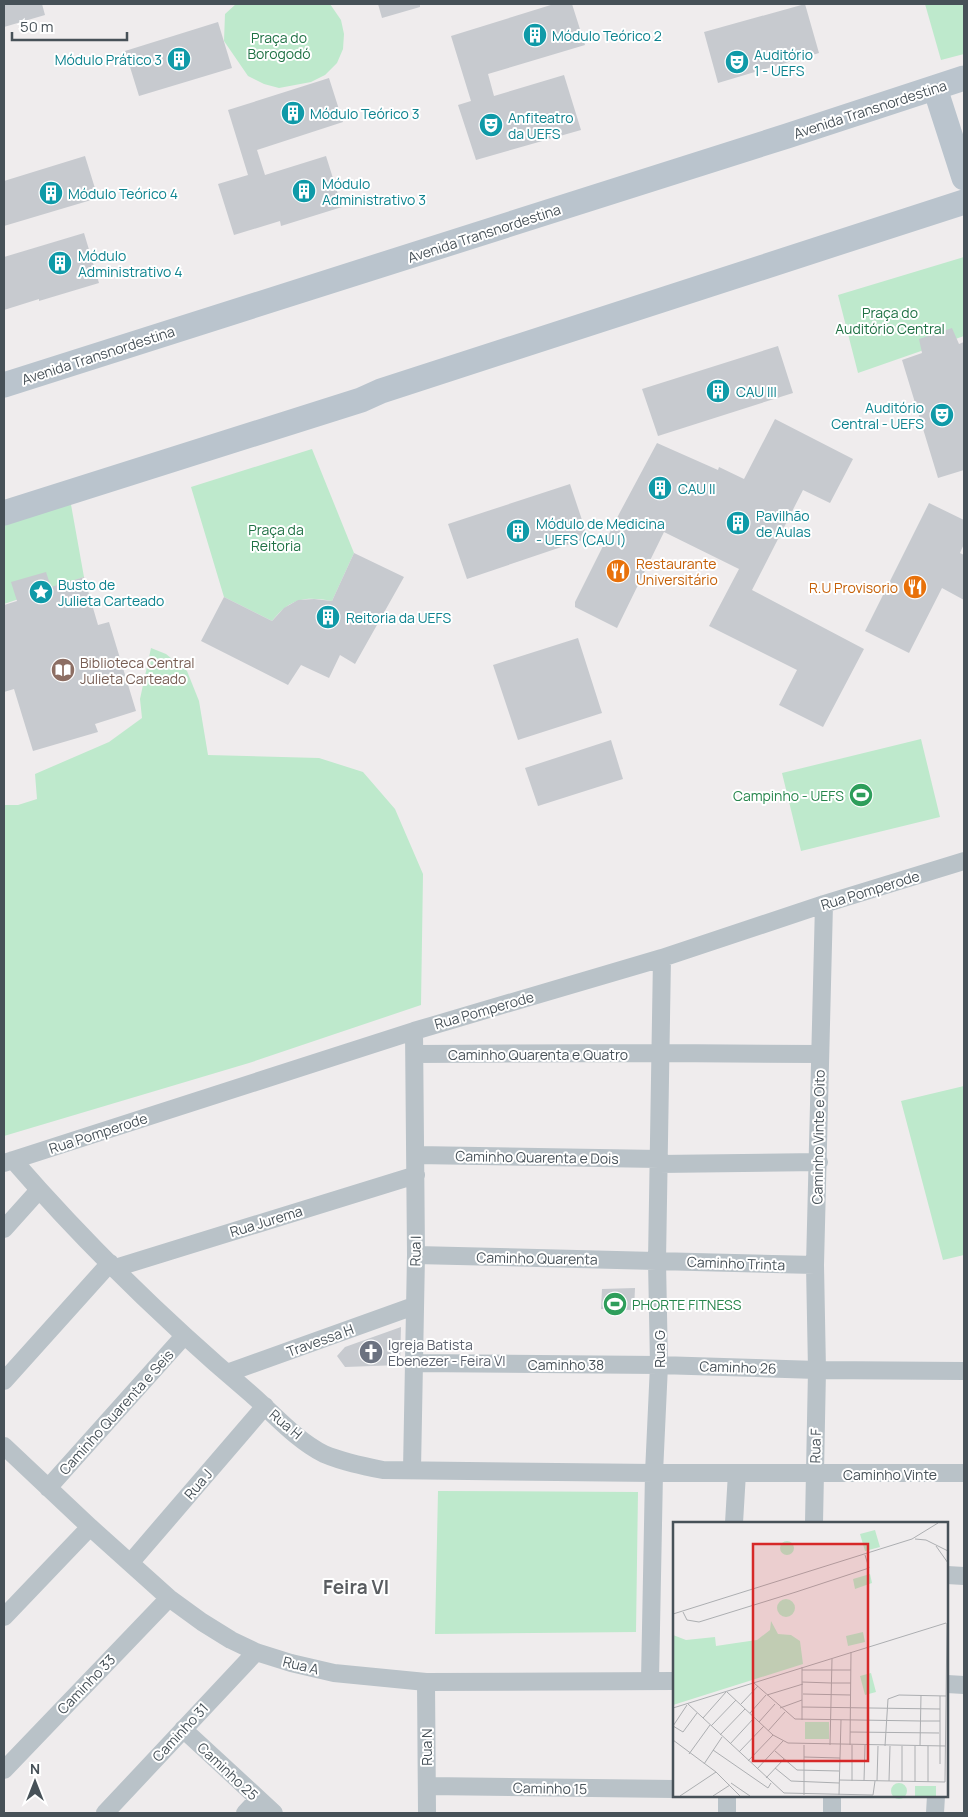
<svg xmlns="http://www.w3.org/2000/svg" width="968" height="1817" font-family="Manrope,sans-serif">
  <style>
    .green { fill: #bee9cc }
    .building { fill: #c7cacf }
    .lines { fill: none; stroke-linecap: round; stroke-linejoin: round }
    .street { stroke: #b9c2c8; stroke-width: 18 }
    .secondary { stroke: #bac4cd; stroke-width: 25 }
    .labels { text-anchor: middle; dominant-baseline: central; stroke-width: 4; stroke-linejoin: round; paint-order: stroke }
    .culture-label { font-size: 14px; fill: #0d838f; stroke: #fff; text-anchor: start }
    .park-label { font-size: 14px; fill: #1f7144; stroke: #fff }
    .street-label { font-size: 14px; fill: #475158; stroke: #fff }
    .food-label { font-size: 14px; fill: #c56008; stroke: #fff; text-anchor: start }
    .education-label { font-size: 14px; fill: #785e54; stroke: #fff; text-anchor: start }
    .leisure-label { font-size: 14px; fill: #27864d; stroke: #fff; text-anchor: end }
    .worship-label { font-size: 14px; fill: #5b616d; stroke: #fff; text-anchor: start }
    .district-label { font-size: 19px; font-weight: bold; fill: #5a5d61; stroke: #fff }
    .inset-road { fill: none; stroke: #acaeb1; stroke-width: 1 }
    .view { fill: #d62828; fill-opacity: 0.15; stroke: #d62828; stroke-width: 2.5 }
    .inset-edge { fill: none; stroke: #475158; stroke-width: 2.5 }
  </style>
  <rect width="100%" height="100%" fill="#efeced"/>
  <path class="green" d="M 236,4 L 330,4 L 341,20 L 344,34 L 343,49 L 337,63 L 325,75 L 311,82 L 279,88 L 264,84 L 248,76 L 224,41 L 225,14 Z
    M 925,4 L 964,4 L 964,54 L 941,60 Z
    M 964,257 L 964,336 L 858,373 L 838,295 Z
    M 312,449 L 354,553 L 332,601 C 304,596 291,598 272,621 L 224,597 L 191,487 Z
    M 70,499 L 84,577 L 4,604 L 4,515 Z
    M 151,648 L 166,654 L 187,671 L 199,701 L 208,755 L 319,758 L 363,772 L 395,809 L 423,874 L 421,1005 L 249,1063 L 4,1136 L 4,805 L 18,805 L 37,799 L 35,774 L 109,742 L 142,718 L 140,699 Z
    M 921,739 L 940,817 L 801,851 L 782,773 Z
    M 964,1086 L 964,1255 L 943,1260 L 901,1101 Z
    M 438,1491 L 638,1492 L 636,1632 L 435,1634 Z"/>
  <path class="building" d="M 4,4 L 42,4 L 45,15 L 4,27 Z
    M 378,4 L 420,4 L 420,7 L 382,18 Z
    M 554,4 L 572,4 L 585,45 L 488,74 L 494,96 L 564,75 L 581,130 L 476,160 L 458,105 L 471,101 L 451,36 Z
    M 805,4 L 819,53 L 718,83 L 704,32 Z
    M 218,22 L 232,68 L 139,96 L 125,51 Z
    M 329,78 L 343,122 L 257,150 L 265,175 L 326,156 L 342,207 L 281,226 L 280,221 L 234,235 L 218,184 L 248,175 L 228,110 Z
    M 85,156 L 98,198 L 4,226 L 4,181 Z
    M 84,233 L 99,283 L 39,301 L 39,299 L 4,310 L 4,257 Z
    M 952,328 L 959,344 L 964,342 L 964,470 L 938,478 L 902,360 L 922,353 L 919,339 Z
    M 778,346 L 793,393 L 658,436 L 642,389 Z
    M 775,419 L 853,459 L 830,503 L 803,490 L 752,590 L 864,649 L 823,727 L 779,705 L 797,670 L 709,626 L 739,569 L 664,532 L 617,628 L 575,607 L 575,602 L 619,514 L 657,443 L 718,470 L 719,467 L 744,479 Z
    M 570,484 L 588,538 L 467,579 L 448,524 Z
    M 929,503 L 964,520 L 964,544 L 960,553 L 964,555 L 964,600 L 942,588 L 909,653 L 865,631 Z
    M 354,553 L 404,577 L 355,664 L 340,655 L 329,678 L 301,665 L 288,685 L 201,641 L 224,597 L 272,621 L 284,608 L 298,600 L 314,599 L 332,601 Z
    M 46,572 L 51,587 L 84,577 L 98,625 L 109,622 L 136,711 L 95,724 L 98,732 L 33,751 L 14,689 L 4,692 L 4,605 L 17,601 L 11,582 Z
    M 578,638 L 602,713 L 518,740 L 493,665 Z
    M 611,740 L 623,779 L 538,806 L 525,768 Z
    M 635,1288 L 634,1310 L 601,1309 L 602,1289 Z
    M 401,1327 L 400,1365 L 345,1367 L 337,1356 L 345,1347 Z"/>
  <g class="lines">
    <path class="street" d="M 415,1054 L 661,1053 L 819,1054
      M 416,1155 L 659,1159
      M 13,1160 C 86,1244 166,1322 251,1394 C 274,1414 296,1440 324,1454 C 343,1462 363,1466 383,1470 L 654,1473 L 964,1473
      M 4,1163 L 414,1031 L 662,958 L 824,904 L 964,861
      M 659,1164 L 819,1162
      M 4,1229 L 39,1190
      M 416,1255 L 815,1265
      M 115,1268 L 416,1175
      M 413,1363 L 659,1365 L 817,1370 L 964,1371
      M 227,1373 L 414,1306
      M 4,1381 L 110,1263
      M 4,1446 L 90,1527 L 169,1598 L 202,1622 L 231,1640 L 256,1652 L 291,1663 L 334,1673 L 426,1682 L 674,1681
      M 412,1470 L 416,1255 L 414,1031
      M 48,1488 L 184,1336
      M 734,1523 L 737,1473
      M 814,1523 L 817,1370 L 815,1265 L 824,904
      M 131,1562 L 265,1406
      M 947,1575 L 964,1576
      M 4,1617 L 90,1527
      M 650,1680 L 654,1473 L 659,1365 L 657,1261 L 662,958
      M 426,1682 L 427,1813
      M 947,1684 L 964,1685
      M 183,1729 L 274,1813
      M 4,1770 L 169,1598
      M 427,1786 L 674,1789
      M 105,1813 L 256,1652
      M 245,1813 L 258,1799
      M 727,1813 L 727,1796
      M 832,1813 L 832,1796
      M 935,1813 L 936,1796"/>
    <path class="secondary" d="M 935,88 L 964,178
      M 4,385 L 787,136 L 964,78
      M 4,513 L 361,400 L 381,391 L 964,202"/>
  </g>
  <defs>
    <g id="building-disc" transform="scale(1.25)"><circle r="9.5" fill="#0f9aa8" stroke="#fff"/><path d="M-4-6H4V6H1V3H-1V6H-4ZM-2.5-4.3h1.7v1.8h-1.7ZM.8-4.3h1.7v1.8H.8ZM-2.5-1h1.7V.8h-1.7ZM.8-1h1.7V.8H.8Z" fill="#fff"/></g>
    <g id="theatre-disc" transform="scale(1.25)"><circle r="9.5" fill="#0f9aa8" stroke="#fff"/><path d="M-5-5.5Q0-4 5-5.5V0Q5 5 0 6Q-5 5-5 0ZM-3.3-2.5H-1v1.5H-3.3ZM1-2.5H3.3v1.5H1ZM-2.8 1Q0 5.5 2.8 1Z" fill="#fff"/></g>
    <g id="restaurant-disc" transform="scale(1.25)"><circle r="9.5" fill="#e8710a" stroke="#fff"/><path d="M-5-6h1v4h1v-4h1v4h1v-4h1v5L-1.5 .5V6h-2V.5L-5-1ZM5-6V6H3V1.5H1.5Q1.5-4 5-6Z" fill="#fff"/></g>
    <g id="sight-disc" transform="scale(1.25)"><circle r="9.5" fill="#0f9aa8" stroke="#fff"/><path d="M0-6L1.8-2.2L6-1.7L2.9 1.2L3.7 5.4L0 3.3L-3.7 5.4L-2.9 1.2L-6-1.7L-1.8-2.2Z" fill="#fff"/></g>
    <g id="library-disc" transform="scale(1.25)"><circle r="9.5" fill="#8d6e63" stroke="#fff"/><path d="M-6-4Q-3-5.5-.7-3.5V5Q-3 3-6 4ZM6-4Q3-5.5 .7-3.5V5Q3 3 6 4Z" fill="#fff"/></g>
    <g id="stadium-disc" transform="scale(1.25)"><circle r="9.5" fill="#2e9e5b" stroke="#fff"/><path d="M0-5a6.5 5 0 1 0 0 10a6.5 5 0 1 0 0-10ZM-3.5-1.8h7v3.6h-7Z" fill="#fff"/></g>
    <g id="church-disc" transform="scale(1.25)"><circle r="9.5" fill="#6b7280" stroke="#fff"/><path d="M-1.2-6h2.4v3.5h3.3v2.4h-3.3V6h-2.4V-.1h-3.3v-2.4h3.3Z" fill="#fff"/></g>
  </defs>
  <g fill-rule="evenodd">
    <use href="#building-disc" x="535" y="35"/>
    <use href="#building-disc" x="179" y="59"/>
    <use href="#theatre-disc" x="737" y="62"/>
    <use href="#building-disc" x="293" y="113"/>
    <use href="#theatre-disc" x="491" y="125"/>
    <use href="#building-disc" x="304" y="191"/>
    <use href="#building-disc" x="51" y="193"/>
    <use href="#building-disc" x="60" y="263"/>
    <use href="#building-disc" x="718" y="391"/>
    <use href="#theatre-disc" x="942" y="415"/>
    <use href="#building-disc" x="660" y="488"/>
    <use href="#building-disc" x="738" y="523"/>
    <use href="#building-disc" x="518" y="531"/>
    <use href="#restaurant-disc" x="618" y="571"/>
    <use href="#restaurant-disc" x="915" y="587"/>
    <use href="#sight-disc" x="41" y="592"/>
    <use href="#building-disc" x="328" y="617"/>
    <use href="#library-disc" x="63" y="670"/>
    <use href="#stadium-disc" x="861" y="795"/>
    <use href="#stadium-disc" x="615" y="1304"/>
    <use href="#church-disc" x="371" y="1352"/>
  </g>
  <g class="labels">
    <g class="culture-label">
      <text x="552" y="35">Módulo Teórico 2</text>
      <text x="754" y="54">Auditório<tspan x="754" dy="16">1 - UEFS</tspan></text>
      <text x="162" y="59" text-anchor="end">Módulo Prático 3</text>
      <text x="310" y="113">Módulo Teórico 3</text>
      <text x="508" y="117">Anfiteatro<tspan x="508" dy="16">da UEFS</tspan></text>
      <text x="322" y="183">Módulo<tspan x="322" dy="16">Administrativo 3</tspan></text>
      <text x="68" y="193">Módulo Teórico 4</text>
      <text x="78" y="255">Módulo<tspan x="78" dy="16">Administrativo 4</tspan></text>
      <text x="736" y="391">CAU III</text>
      <text x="924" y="407" text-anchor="end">Auditório<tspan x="924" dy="16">Central - UEFS</tspan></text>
      <text x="678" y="488">CAU II</text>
      <text x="756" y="515">Pavilhão<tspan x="756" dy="16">de Aulas</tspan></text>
      <text x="536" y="523">Módulo de Medicina<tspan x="536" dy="16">- UEFS (CAU I)</tspan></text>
      <text x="58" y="584">Busto de<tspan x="58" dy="16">Julieta Carteado</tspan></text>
      <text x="346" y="617">Reitoria da UEFS</text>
    </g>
    <g class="park-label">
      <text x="279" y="37">Praça do<tspan x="279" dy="16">Borogodó</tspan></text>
      <text x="890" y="312">Praça do<tspan x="890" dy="16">Auditório Central</tspan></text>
      <text x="276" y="529">Praça da<tspan x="276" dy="16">Reitoria</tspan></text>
    </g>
    <g class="street-label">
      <text transform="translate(870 109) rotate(-18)">Avenida Transnordestina</text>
      <text transform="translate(484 233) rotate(-18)">Avenida Transnordestina</text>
      <text transform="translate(98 355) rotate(-18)">Avenida Transnordestina</text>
      <text transform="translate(870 890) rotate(-17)">Rua Pomperode</text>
      <text transform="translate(484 1010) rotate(-16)">Rua Pomperode</text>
      <text x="538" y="1054">Caminho Quarenta e Quatro</text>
      <text transform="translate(98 1133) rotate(-18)">Rua Pomperode</text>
      <text transform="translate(818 1137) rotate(-89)">Caminho Vinte e Oito</text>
      <text transform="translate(537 1157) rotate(1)">Caminho Quarenta e Dois</text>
      <text transform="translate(266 1221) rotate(-17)">Rua Jurema</text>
      <text transform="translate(415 1251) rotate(-89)">Rua I</text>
      <text transform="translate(537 1258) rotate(1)">Caminho Quarenta</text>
      <text transform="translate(736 1263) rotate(2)">Caminho Trinta</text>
      <text transform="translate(320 1340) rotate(-20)">Travessa H</text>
      <text transform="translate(659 1349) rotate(-90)">Rua G</text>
      <text x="566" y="1364">Caminho 38</text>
      <text transform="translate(738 1367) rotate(2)">Caminho 26</text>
      <text transform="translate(116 1412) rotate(-48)">Caminho Quarenta e Seis</text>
      <text transform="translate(286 1424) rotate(40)">Rua H</text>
      <text transform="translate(815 1446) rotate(-89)">Rua F</text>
      <text x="890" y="1474">Caminho Vinte</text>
      <text transform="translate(198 1484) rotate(-49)">Rua J</text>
      <text transform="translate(301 1665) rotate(14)">Rua A</text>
      <text transform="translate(86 1684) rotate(-46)">Caminho 33</text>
      <text transform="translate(180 1732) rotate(-47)">Caminho 31</text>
      <text transform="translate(426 1747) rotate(-90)">Rua N</text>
      <text transform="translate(228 1771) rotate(43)">Caminho 25</text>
      <text transform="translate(550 1788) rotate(1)">Caminho 15</text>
    </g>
    <g class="food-label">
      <text x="636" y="563">Restaurante<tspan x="636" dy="16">Universitário</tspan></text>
      <text x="898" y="587" text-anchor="end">R.U Provisorio</text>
    </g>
    <g class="education-label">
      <text x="80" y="662">Biblioteca Central<tspan x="80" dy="16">Julieta Carteado</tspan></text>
    </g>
    <g class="leisure-label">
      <text x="844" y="795">Campinho - UEFS</text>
      <text x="632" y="1304" text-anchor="start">PHORTE FITNESS</text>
    </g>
    <g class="worship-label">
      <text x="388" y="1344">Igreja Batista<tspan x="388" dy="16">Ebenezer - Feira VI</tspan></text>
    </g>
    <g class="district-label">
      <text x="356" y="1587">Feira VI</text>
    </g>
  </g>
  <g transform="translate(673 1522)">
    <rect width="275" height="275" fill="#efeced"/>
    <path d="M 202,8 L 207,25 L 192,29 L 187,12 ZM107 26a7 7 0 1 1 14 0a7 7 0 1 1-14 0ZM 197,52 L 199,61 L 182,67 L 180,57 ZM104 86a9 9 0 1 1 18 0a9 9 0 1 1-18 0ZM 98,99 L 105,112 L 118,113 L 127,119 L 130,142 L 0,183 L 0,113 L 13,118 L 42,115 L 43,124 L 63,121 L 84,118 L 97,108 ZM 190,110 L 192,120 L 175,124 L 173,114 ZM 198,151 L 203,170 L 192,173 L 187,154 ZM 132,200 L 156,200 L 156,217 L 132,217 ZM218 269a8 8 0 1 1 16 0a8 8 0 1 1-16 0ZM 242,264 L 263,264 L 263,274 L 242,274 Z" fill="#bee9cc"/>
    <path class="inset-road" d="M 242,17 L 253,18 L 275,29M 263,24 L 275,41M 10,90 L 14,98 L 26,100 L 123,70 L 196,46 L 192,33M 0,92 L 239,17 L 265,1M 129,148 L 178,148M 129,160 L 158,161M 81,161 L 122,197 L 248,199M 158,161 L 178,161M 54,170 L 100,213 L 115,221 L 273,224M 130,172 L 177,173M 94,173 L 130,162M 267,174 L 267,242M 15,182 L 111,271 L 200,273 L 202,259M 68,182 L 85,164M 14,183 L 0,204 L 10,210 L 24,191M 129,185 L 267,187M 0,186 L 273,101M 107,186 L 129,178M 77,191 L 93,173M 30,196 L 53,170M 129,198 L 129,145M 248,199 L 267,199M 86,200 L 102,182M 38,204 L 63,178M 95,209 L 112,190M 177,210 L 266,211M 47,213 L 72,187M 0,218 L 43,250 L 67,274M 57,222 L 81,196M 157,223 L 159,137M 177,223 L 178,130M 212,224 L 215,177 L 226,173 L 273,174M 247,224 L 248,173M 40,228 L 95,266 L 98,261M 102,229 L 124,248 L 166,249M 66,230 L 91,204M 16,232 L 37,203M 131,235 L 167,236M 75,239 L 100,213M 31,242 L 49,215M 102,246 L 118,259 L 166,261M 84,247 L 110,219M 93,256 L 111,237M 166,258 L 272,260 L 274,101M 179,259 L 179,223M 191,259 L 192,223M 204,259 L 205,224M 216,259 L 217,224M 229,259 L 229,224M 242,260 L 242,224M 255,260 L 255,224M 58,261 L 77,274M 131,273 L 131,223M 166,273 L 168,198M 7,274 L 43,250M 40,274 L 57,263"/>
    <path class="view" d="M 80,22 L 195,22 L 195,239 L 80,239 Z"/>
    <rect width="275" height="275" class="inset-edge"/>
  </g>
  <rect width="968" height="1817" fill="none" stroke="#475158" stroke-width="10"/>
  <g transform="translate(35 1782)" stroke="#ffffff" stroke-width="4" paint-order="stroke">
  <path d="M0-4L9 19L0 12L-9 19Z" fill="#475158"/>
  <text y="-8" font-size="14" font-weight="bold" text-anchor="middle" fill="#475158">N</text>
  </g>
  <path d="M12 32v8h115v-8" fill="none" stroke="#475158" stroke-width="2.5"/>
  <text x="20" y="32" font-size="15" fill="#475158" stroke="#ffffff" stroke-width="4" paint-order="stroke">50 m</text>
</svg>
